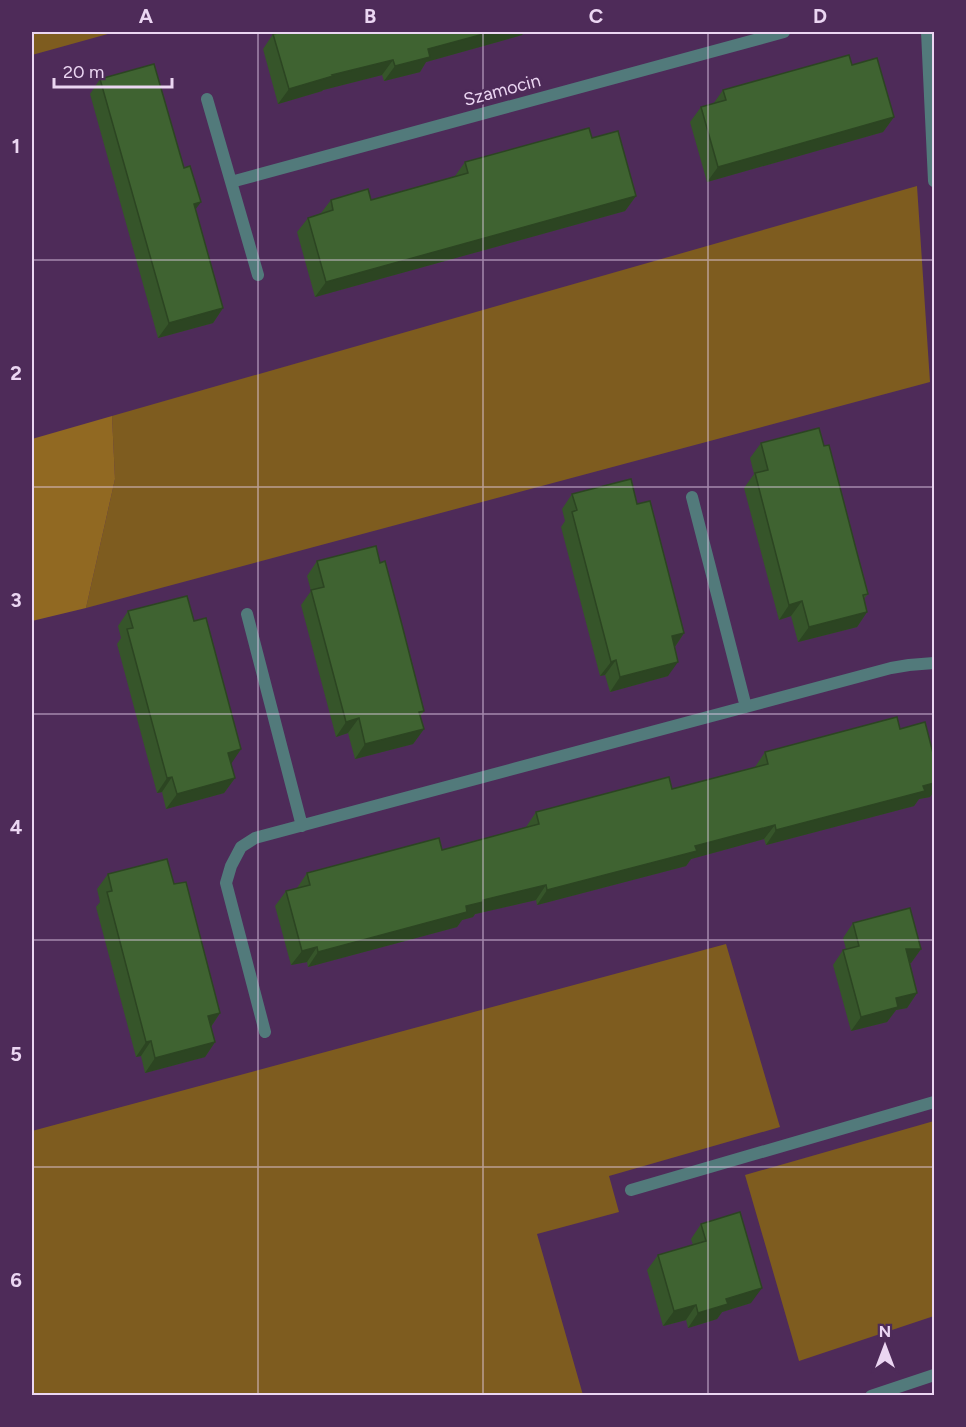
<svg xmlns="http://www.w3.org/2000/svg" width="966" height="1427" font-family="Figtree,sans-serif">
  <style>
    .green { fill: #7e5c1f }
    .forest { fill: #916922 }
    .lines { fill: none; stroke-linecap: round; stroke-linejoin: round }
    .lane { stroke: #527a7b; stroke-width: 12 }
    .street { stroke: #527a7b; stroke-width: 12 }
    .wall { fill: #36552a }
    .shaded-wall { fill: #2c4522 }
    .building { fill: #3f6331; stroke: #2c4522; stroke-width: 1.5 }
    .grid { fill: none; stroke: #ebd6f2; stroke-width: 1.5; stroke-opacity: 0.55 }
    .labels { text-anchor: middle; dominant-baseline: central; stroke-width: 6; stroke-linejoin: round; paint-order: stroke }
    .street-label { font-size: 18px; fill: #ebd6f2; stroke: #4e2b59 }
    .neatline { fill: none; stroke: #ebd6f2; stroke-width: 2 }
    .grid-label { font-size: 20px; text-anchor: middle; font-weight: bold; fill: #ebd6f2 }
  </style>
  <rect width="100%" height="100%" fill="#4e2b59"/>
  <path class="green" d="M 32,32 L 115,32 L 32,55 Z
    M 917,186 L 930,382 L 86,608 L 115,479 L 112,416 Z
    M 726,944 L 780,1127 L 609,1176 L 619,1212 L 537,1234 L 583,1395 L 32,1395 L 32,1131 Z
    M 934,1121 L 934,1316 L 799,1361 L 745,1175 Z"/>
  <path class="forest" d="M 112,416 L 115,479 L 86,608 L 32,621 L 32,439 Z"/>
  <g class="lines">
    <path class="lane" d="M 927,32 L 934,181
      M 207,99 L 258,275
      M 231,182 L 784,32
      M 692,497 L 746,707
      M 247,614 L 302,826
      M 265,1032 L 226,883 L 231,866 L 241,847 L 255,838 L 891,668 L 909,665 L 934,663
      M 631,1190 L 934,1102"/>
    <path class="street" d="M 871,1396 L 934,1375"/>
  </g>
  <path class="wall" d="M 283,32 L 524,32 L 522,35 L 426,62 L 420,72 L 384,81 L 382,75 L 323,90 L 322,91 L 278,104 L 263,49 L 273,34 Z
    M 852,65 L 894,117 L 883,132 L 707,182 L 690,122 L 701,107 L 713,104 L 723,90 Z
    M 100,79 L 195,209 L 223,308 L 213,323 L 158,338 L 90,94 Z
    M 592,138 L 636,196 L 625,211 L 315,297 L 297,232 L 308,218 L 321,213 L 331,200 L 371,200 L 455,176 L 465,162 Z
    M 761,443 L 824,446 L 868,594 L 864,599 L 867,612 L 857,627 L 798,642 L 791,616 L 779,620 L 744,488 L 754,474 L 750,458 Z
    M 572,494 L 637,504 L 684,633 L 675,647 L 668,676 L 610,692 L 605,675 L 600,676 L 561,527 L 565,521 L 562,509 Z
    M 317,561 L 380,563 L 424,711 L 420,717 L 424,729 L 413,744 L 355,759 L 348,733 L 336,737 L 301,605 L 311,591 L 307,576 Z
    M 128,611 L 194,621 L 241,749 L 231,763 L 235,778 L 224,793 L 166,809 L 162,792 L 157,793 L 117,644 L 121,638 L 118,626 Z
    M 900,729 L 934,757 L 934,791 L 930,797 L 919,799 L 914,806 L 766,845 L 764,839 L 691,859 L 686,866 L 537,905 L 536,900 L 475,914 L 473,917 L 462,920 L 457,927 L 308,967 L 307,962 L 291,965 L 275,906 L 286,891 L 297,888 L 307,873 L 442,850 L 526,827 L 536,812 L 672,789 L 755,767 L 765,752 Z
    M 108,874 L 174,884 L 220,1013 L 211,1027 L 215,1042 L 205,1057 L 145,1073 L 141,1056 L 136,1057 L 96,907 L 100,902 L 97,889 Z
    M 853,923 L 921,949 L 911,963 L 910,963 L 917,993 L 907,1008 L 896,1010 L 887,1022 L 851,1031 L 833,965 L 843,950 L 846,949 L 843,938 Z
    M 701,1224 L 751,1303 L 722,1312 L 717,1319 L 688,1328 L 686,1320 L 663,1326 L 647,1270 L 658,1255 L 693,1245 L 691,1239 Z"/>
  <path class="shaded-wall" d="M 491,32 L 524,32 L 522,35 L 426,62 L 420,72 L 384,81 L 395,66 L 428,49 Z
    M 393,60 L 382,75 L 323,90 L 322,91 L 278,104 L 289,89 L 332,75 Z
    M 894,117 L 883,132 L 707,182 L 718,167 Z
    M 636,196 L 625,211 L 315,297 L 326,282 Z
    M 201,202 L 190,217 L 194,204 Z
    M 223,308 L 213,323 L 158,338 L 169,323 Z
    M 802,601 L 791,616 L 779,620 L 789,605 Z
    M 867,612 L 857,627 L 798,642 L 809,627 Z
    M 684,633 L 674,648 L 672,636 Z
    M 616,660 L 605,675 L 600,676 L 611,662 Z
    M 678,662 L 668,676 L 610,692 L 620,677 Z
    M 359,718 L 348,733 L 336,737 L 346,722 Z
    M 424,729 L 413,744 L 355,759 L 365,744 Z
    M 241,749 L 231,764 L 228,753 Z
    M 172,777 L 162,792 L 157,793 L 167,778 Z
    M 235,778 L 224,793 L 166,809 L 177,794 Z
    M 934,783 L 934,791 L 930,797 L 919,799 L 914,806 L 766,845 L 776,830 Z
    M 775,825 L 764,839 L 691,859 L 686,866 L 537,905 L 547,890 L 695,846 Z
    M 546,885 L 536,900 L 475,914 L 473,917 L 462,920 L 457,927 L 308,967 L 318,952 L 466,906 L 483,900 Z
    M 317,947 L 307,962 L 291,965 L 302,951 Z
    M 906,949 L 921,949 L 911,963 L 895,963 Z
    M 917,993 L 907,1008 L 896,1010 L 887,1022 L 851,1031 L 861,1017 L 896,998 Z
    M 220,1013 L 210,1028 L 208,1016 Z
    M 151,1041 L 141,1056 L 136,1057 L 146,1042 Z
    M 215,1042 L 205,1057 L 145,1073 L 155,1058 Z
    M 762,1288 L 751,1303 L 722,1312 L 717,1319 L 688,1328 L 698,1313 L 726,1299 Z
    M 696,1305 L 686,1320 L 663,1326 L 674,1311 Z"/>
  <path class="building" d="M 283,32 L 491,32 L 428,49 L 430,57 L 395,66 L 393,60 L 332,75 L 333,76 L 289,89 L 273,34 Z
    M 849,55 L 852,65 L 877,58 L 894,117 L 718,167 L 701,107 L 726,100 L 723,90 Z
    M 154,64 L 184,168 L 190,166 L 201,202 L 194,204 L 223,308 L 169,323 L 100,79 Z
    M 589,128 L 592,138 L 618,131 L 636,196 L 326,282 L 308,218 L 333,210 L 331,200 L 368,189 L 371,200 L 468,173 L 465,162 Z
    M 819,428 L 824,446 L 829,445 L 856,549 L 868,594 L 863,595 L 867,612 L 809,627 L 802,601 L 789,605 L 755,473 L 768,470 L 761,443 Z
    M 631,479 L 637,504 L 650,501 L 684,633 L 672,636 L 678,662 L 620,677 L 616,660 L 611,662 L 572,512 L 577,510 L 572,494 Z
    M 376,546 L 380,563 L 385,561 L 402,625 L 424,711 L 419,712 L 424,729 L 365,744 L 359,718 L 346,722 L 311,590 L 324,587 L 317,561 Z
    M 187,596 L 194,621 L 206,618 L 241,749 L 228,753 L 235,778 L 177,794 L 172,777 L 167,778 L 127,629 L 133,628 L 128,611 Z
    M 897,717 L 900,729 L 925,722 L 934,757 L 934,783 L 923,786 L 925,791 L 776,830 L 775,825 L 695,846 L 697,851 L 547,890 L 546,885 L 483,900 L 483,902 L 466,906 L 467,912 L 318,952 L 317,947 L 302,951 L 286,891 L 310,885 L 307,873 L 439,838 L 442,850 L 539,824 L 536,812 L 669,777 L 672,789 L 768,764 L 765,752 Z
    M 167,859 L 174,884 L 186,882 L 220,1013 L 208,1016 L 215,1042 L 155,1058 L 151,1041 L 146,1042 L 107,892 L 112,891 L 108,874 Z
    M 910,908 L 921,949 L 906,949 L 917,993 L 896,998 L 898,1007 L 861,1017 L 843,950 L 859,946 L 853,923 Z
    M 740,1212 L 762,1288 L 726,1299 L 728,1304 L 698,1313 L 696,1305 L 674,1311 L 658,1255 L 706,1241 L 701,1224 Z"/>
  <path class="grid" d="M 258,32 L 258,1396M 483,32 L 483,1396M 708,32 L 708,1396M 32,260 L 934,260M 32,487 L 934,487M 32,714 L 934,714M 32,940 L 934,940M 32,1167 L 934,1167"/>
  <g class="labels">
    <g class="street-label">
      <text transform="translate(502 90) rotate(-15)">Szamocin</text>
    </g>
  </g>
  <rect width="966" height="1427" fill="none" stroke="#4e2b59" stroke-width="66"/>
  <g transform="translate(885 1346)" stroke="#4e2b59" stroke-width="4.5" paint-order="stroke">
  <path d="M0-4.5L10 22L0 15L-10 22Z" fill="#ebd6f2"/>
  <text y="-9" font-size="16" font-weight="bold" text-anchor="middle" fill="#ebd6f2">N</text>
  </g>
  <path d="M54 78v9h118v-9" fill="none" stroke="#ebd6f2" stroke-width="3"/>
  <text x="63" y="78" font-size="18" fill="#ebd6f2" stroke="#4e2b59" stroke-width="4.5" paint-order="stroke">20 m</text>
  <rect x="33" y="33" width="900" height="1361" class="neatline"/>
  <g class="grid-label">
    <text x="146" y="23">A</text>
    <text x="370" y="23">B</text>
    <text x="596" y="23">C</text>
    <text x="820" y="23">D</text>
    <text x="16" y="153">1</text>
    <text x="16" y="380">2</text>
    <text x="16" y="607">3</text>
    <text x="16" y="834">4</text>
    <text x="16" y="1061">5</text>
    <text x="16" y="1287">6</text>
  </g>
</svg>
